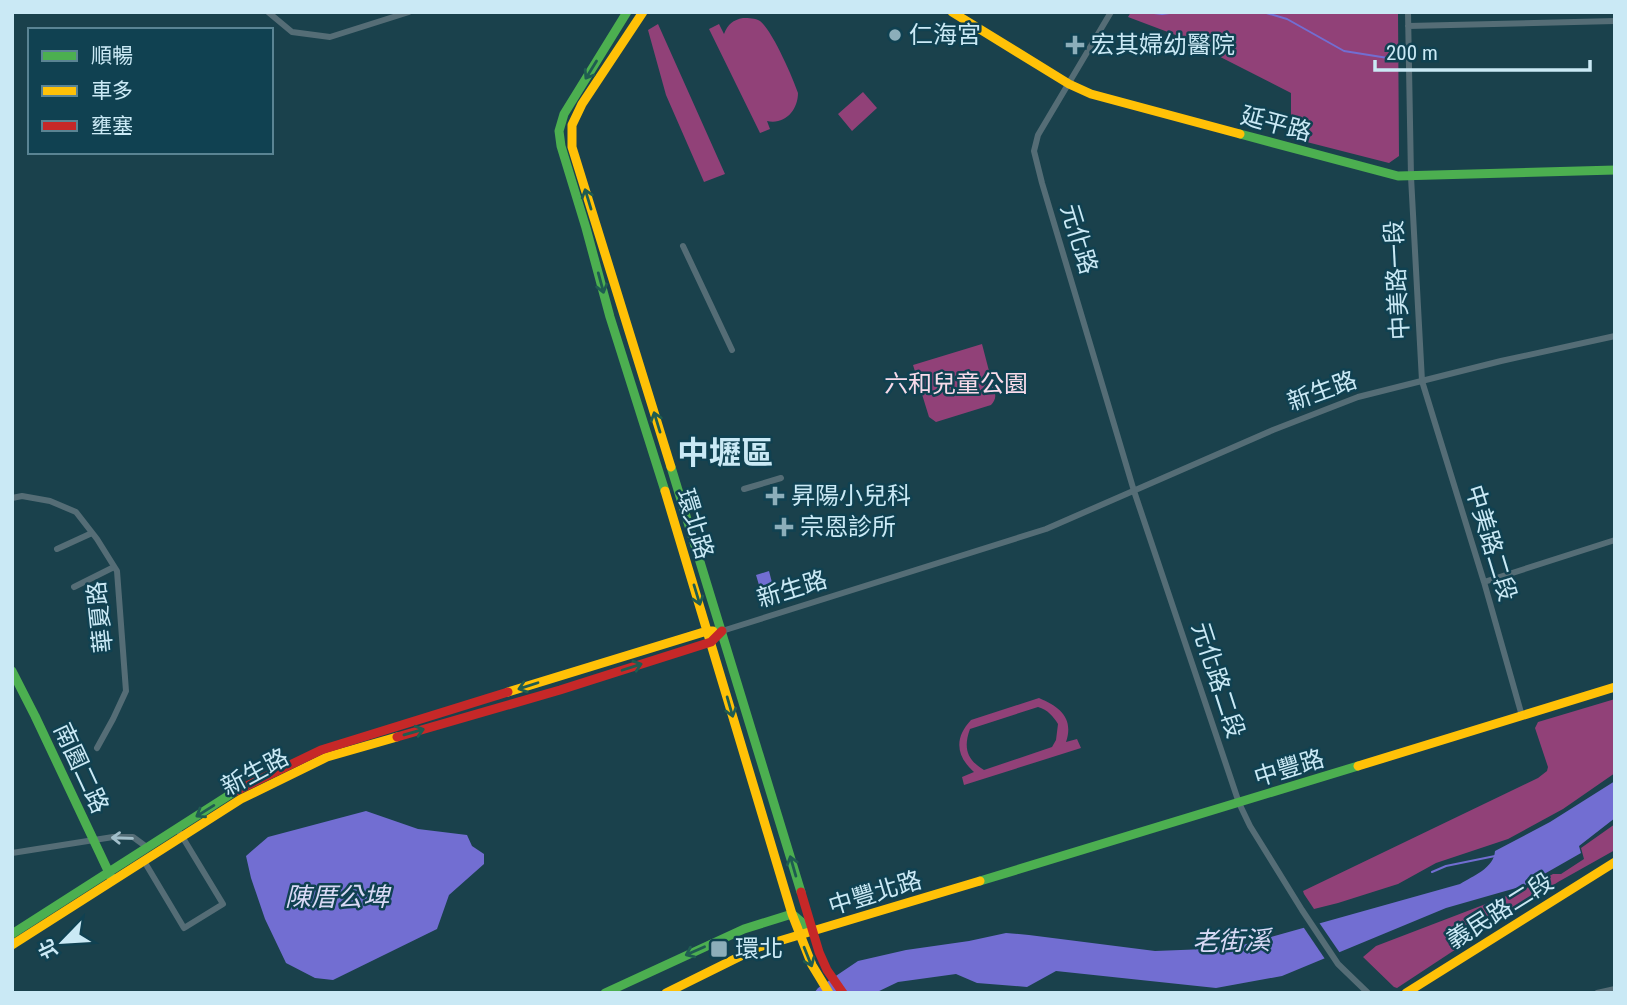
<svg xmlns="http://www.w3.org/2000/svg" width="1627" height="1005" font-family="'Roboto Condensed','Noto Sans TC',sans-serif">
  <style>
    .green { fill: #914178; fill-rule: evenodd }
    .water { fill: #726ed2 }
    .pier { fill: #1a414c }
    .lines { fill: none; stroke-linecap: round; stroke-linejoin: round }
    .stream { stroke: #726ed2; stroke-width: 2 }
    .street { stroke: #556d76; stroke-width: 6 }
    .fast { stroke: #4caf50; stroke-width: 9 }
    .slow { stroke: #ffc107; stroke-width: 9 }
    .jam { stroke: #c62828; stroke-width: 9 }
    .oneway { stroke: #1f5c51 }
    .oneway2 { stroke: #a1bec9 }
    .poi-dot { fill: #8caeba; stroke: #104151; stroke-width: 2.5 }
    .labels { text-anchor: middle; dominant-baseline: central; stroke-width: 5; stroke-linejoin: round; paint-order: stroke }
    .poi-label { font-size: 24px; fill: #cae9f5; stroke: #104151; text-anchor: start }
    .street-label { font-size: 24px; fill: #cae9f5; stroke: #104151 }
    .park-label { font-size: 24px; fill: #f8dbea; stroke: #104151 }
    .water-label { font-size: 26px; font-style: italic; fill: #d8d9f5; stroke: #104151 }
    .district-label { font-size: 32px; font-weight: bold; fill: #cae9f5; stroke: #104151 }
  </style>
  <rect width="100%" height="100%" fill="#1a414c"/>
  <path class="green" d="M 1131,12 L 1398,12 L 1399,156 L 1389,163 L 1291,138 L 1291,93 L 1181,37 L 1128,17 Z
    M 743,18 C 749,18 755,18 760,21 C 772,30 793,78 798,93 C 798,110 785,125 767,121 L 770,129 L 760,133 L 709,29 L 719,24 L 724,34 C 728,24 733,20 743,18 Z
    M 658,24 L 725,174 L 704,182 L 666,95 L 648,30 Z
    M 863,92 L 877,108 L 852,131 L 838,114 Z
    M 982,344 L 995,394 C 996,398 994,402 991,405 L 936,422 L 929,417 L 913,365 Z
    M 1039,698 C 1060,707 1074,718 1066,742 L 1077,739 L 1081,748 L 964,785 L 962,777 L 974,772 C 956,756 954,738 971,720 ZM 1038,707 C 1048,710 1053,716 1058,724 L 1056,740 L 1052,747 L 984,770 C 967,760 963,748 970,729 Z
    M 1615,699 L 1615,773 L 1563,809 L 1508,839 L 1436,863 L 1398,884 L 1338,903 L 1314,909 L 1304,894 L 1303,891 L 1538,778 L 1547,771 L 1548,767 L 1535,728 L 1538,722 Z
    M 1615,824 L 1615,850 L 1558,882 L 1397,988 L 1394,987 L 1363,957 L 1376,946 L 1525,889 L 1553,874 L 1561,874 L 1584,859 L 1581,848 Z"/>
  <path class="water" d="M 769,571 L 777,602 L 765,605 L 756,575 Z
    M 1615,781 L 1615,818 L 1579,846 L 1581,853 L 1523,886 L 1446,908 L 1282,976 L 1216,988 L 1056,971 L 1027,987 L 977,983 L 956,974 L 898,982 L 875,993 L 814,993 L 818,988 L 858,961 L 906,950 L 969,941 L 1006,933 L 1029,935 L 1155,951 L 1232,948 L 1460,884 C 1473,876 1494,868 1495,851 L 1550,822 Z
    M 366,811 L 418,829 L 467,835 L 472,846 L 484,854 L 484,864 L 449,895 L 437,929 L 333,980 L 315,978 L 286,963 L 265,919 L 251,878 L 246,856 L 268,837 Z"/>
  <path class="pier" d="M 1318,921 L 1342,956 L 1327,962 L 1302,925 Z"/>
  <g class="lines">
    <path class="stream" d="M 1146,12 L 1162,14 L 1177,12
      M 1263,12 L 1287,19 L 1344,51 L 1394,59
      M 1432,872 L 1446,866 L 1495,856"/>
    <path class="street" d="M 268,12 L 292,32 L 330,37 L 409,12
      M 1111,12 L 1038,135 L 1034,151 L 1042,183 L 1134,491 L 1239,803 L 1250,826 L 1302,910 L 1338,964 L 1368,993
      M 1408,12 L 1411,177 L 1422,381 L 1484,582 L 1522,716
      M 1408,26 L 1615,21
      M 683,246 L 732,350
      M 744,489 L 781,478
      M 12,498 L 22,496 L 50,501 L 76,512 L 97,539 L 117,571 L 126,691 L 113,719 L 97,748
      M 57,549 L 92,533
      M 1484,582 L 1615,540
      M 74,587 L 114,567
      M 722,631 L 1046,529 L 1273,430 L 1358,397 L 1501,361 L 1615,336
      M 12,853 L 113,837 L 133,837 L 148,848
      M 144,861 L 184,928 L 223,904 L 180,833
      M 1597,993 L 1615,989"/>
    <path class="fast" d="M 627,12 L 564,114 L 559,131 L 561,146 L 586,228 L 610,317 L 665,491
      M 1240,134 L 1398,176 L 1615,170
      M 671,467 L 801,892
      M 12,671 L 35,716 L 111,877
      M 980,881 L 1358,766
      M 12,934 L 234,792
      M 605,993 L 744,929 L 792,914 L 812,931"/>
    <path class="slow" d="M 643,12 L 582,104 L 572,125 L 572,147 L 671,467
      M 952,12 L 1069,84 L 1091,94 L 1240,134
      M 665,491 L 792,914 L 812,965 L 829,993
      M 508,692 L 707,631 L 713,631
      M 1358,766 L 1615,687
      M 12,945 L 241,799 L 327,757 L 397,737
      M 666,993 L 759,947 L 980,881
      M 1406,993 L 1615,862"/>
    <path class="jam" d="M 397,737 L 560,690 L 711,642 L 722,631
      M 234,792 L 321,750 L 508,692
      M 801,892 L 819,952 L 827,970 L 843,993"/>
  </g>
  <defs><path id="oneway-shaft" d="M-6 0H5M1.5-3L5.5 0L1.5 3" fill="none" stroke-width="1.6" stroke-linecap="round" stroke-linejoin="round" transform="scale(1.75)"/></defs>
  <g class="oneway">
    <use href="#oneway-shaft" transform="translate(591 70) rotate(122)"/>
    <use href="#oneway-shaft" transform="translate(588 199) rotate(-107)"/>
    <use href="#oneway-shaft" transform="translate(601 283) rotate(75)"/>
    <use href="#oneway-shaft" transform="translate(657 422) rotate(-107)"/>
    <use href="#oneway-shaft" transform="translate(697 595) rotate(73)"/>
    <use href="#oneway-shaft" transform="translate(632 667) rotate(-18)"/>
    <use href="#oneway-shaft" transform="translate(528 686) rotate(162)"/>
    <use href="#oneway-shaft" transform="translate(730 707) rotate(74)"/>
    <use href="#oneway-shaft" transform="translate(414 732) rotate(-16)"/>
    <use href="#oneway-shaft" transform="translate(205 811) rotate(148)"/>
    <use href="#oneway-shaft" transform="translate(793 866) rotate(-106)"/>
    <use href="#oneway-shaft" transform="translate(695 951) rotate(156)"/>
    <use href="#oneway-shaft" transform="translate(808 957) rotate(68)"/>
  </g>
  <use class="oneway2" href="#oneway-shaft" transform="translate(122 838) rotate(-178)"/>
  <g class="poi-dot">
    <circle cx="895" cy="35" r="7"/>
    <path d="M1071.5 34.5h7v7h7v7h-7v7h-7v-7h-7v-7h7z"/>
    <path d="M771.5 485.5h7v7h7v7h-7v7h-7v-7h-7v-7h7z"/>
    <path d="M780.5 516.5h7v7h7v7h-7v7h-7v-7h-7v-7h7z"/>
    <rect x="710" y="940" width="18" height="18" rx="3.5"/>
  </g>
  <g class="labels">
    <g class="poi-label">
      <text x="909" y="35">仁海宮</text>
      <text x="1091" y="45">宏其婦幼醫院</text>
      <text x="791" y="496">昇陽小兒科</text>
      <text x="800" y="527">宗恩診所</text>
      <text x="735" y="949">環北</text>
    </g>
    <g class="street-label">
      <text transform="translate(1276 124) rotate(15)">延平路</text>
      <text transform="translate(1079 239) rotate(73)">元化路</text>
      <text transform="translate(1397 280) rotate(-93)">中美路一段</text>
      <text transform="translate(1322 391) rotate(-20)">新生路</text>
      <text transform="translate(695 524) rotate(73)">環北路</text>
      <text transform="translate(1491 543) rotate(73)">中美路二段</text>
      <text transform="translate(792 589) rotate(-17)">新生路</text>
      <text transform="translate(100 617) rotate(-96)">華夏路</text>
      <text transform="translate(1218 680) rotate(72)">元化路二段</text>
      <text transform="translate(81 768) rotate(65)">南園二路</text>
      <text transform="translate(1289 768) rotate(-17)">中豐路</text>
      <text transform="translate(255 772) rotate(-28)">新生路</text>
      <text transform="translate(875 893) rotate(-17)">中豐北路</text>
      <text transform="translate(1500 911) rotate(-32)">義民路二段</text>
    </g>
    <g class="park-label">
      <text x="956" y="384">六和兒童公園</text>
    </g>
    <g class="water-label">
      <text x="337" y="897">陳厝公埤</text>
      <text transform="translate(1231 941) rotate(-1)">老街溪</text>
    </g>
    <g class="district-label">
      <text x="725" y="453">中壢區</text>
    </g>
  </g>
  <rect width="1627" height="1005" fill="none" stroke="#cae9f5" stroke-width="28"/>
  <rect x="28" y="28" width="245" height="126" fill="#104151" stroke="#5a8493" stroke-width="2"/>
  <rect x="42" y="51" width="35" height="10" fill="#4caf50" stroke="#5a8493" stroke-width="2"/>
  <text x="91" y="63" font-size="21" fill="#cae9f5">順暢</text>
  <rect x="42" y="86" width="35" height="10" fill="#ffc107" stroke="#5a8493" stroke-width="2"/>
  <text x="91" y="98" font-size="21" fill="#cae9f5">車多</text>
  <rect x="42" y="121" width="35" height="10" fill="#c62828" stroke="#5a8493" stroke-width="2"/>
  <text x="91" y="133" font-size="21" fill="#cae9f5">壅塞</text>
  <g transform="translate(63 942) rotate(245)" stroke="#104151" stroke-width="5" paint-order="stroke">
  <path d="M0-5L12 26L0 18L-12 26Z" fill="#cae9f5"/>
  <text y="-10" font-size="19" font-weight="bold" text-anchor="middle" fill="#cae9f5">北</text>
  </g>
  <path d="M1375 60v10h215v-10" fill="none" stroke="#cae9f5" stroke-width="3.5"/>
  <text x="1386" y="60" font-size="21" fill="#cae9f5" stroke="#104151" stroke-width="5" paint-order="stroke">200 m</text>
</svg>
